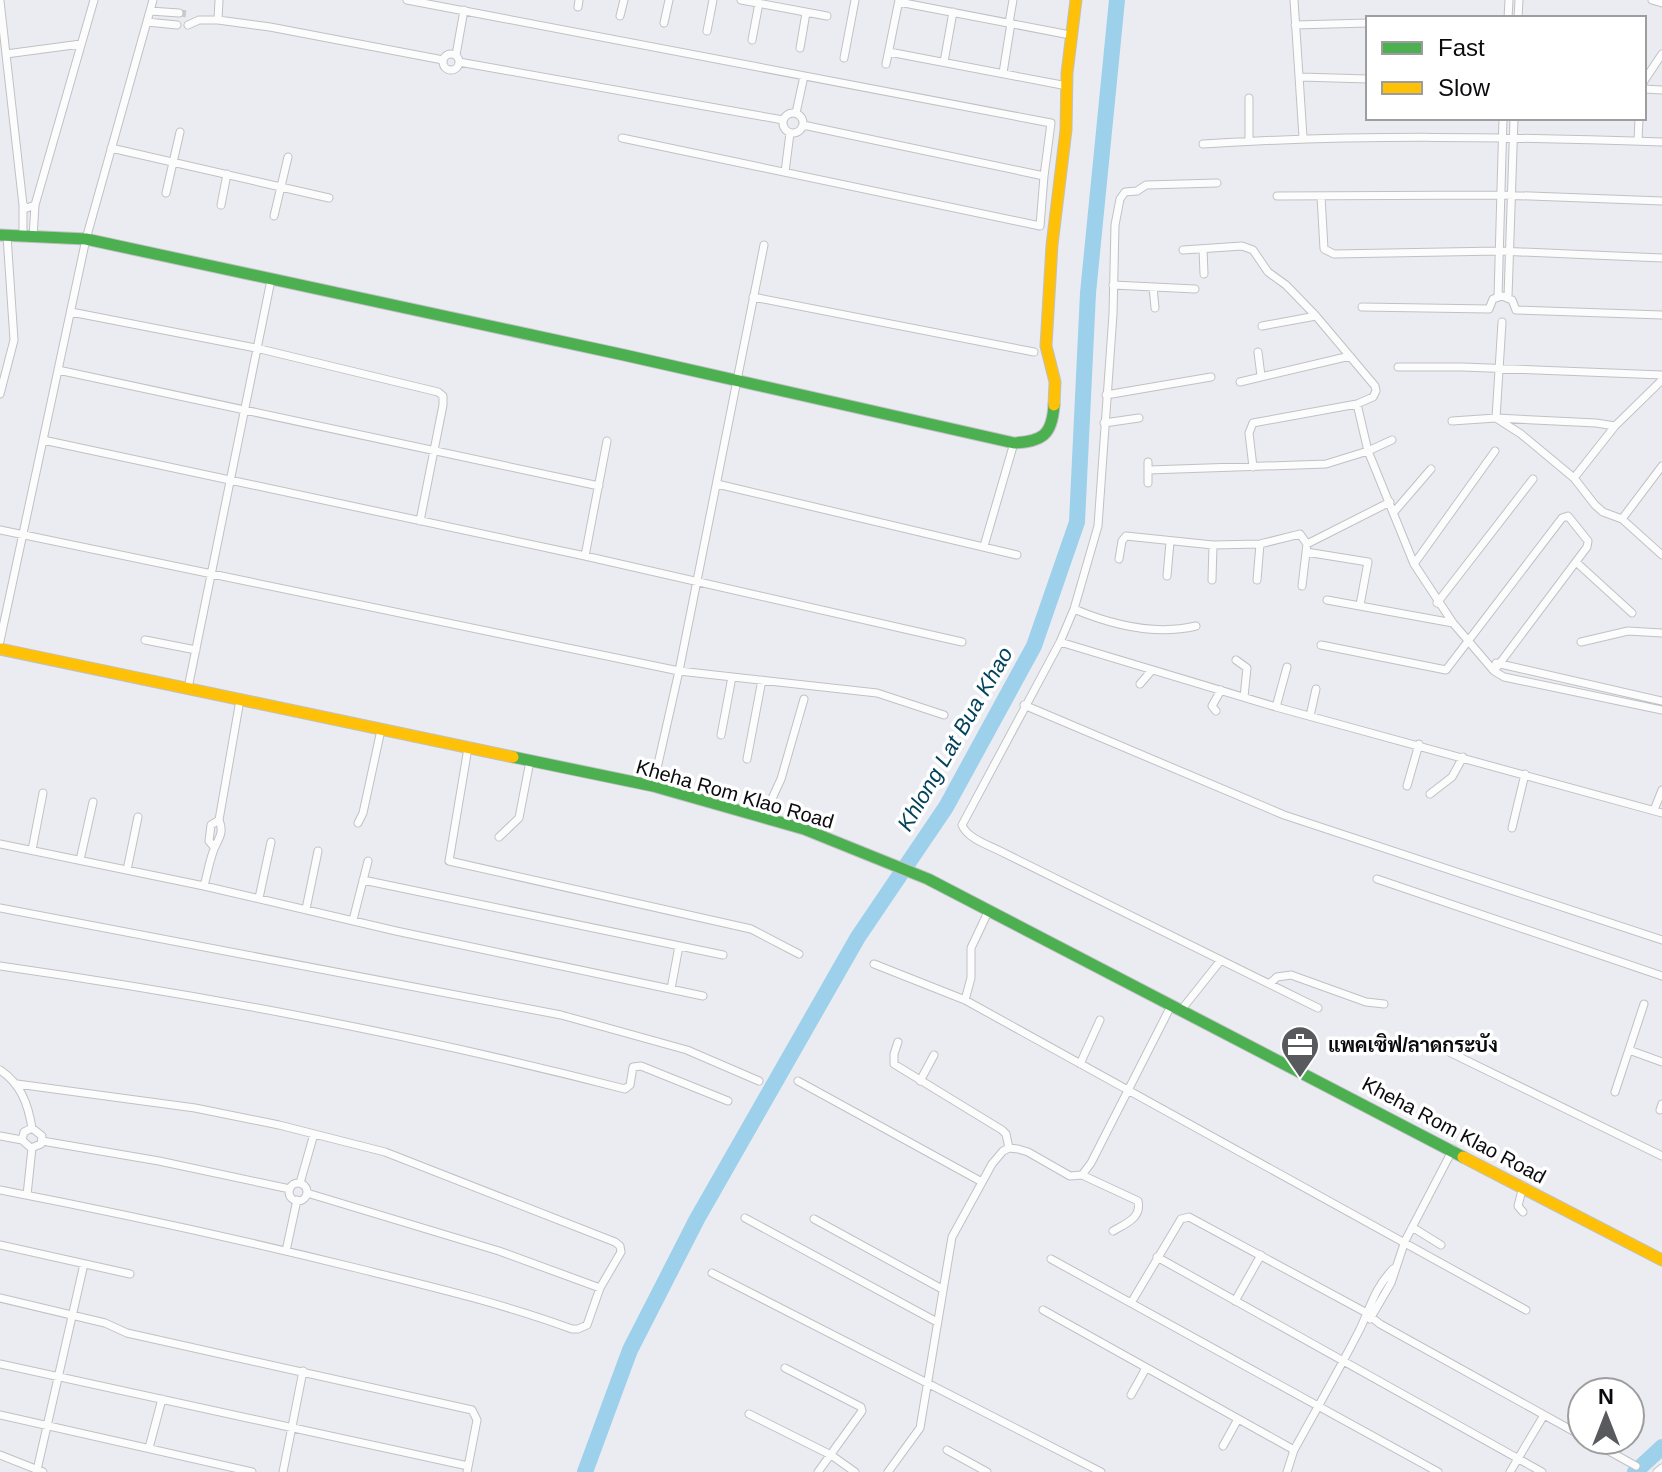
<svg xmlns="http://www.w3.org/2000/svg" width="1662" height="1472" font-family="Helvetica,Sarabun,sans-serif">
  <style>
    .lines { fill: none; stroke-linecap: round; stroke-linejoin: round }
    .river { stroke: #9dd0eb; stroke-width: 16 }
    .street-tunnel { stroke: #c9cacf; stroke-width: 7; stroke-dasharray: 7 3.5; stroke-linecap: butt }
    .street-casing { stroke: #c0c1c5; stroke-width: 9 }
    .fast-casing { stroke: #c0c1c5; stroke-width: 13 }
    .slow-casing { stroke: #c0c1c5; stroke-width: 13 }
    .street { stroke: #fcfcfd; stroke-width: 7 }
    .fast { stroke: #4caf50; stroke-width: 11 }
    .slow { stroke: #ffc107; stroke-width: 11 }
    .labels { text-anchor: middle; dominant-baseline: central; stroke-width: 7; stroke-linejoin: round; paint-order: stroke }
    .street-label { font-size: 20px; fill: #0b0b0e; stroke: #fff }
    .poi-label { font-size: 20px; font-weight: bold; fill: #0b0b0e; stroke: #fff; text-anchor: start }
    .water-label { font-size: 22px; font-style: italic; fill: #02425b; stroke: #fff }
  </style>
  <rect width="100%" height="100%" fill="#ebecf1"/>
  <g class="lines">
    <path class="river" d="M 585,1472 L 630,1350 L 697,1219 L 858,937 L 946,807 L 1034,646 L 1077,522 L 1088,293 L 1117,0
      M 1635,1472 L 1662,1447"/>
    <path class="street-tunnel" d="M 179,13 L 189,14"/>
    <g class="street-casing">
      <path id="street" d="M 407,0 L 1051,123 L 1044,176
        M 741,0 L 827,16
        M 1294,0 L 1303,137
        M 1652,0 L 1662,3
        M 0,1 L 23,205 L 27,208 L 35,205 L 94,0
        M 899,2 L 1065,34
        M 578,7 L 579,0
        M 150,11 L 179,13
        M 620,16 L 624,0
        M 1508,18 L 1509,0
        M 1518,18 L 1519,0
        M 218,20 L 219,0
        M 147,22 L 177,25
        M 664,23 L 669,0
        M 1009,23 L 1013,0
        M 188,25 L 199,20 L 218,20 L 270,27 L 443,60
        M 1295,25 L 1368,23
        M 707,31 L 713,0
        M 752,40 L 759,3
        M 800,48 L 806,13
        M 889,52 L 1062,85
        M443 62a8 8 0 1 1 16 0a8 8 0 1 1-16 0Z
        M 6,54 L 81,44
        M 456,55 L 464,10
        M 844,58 L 855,0
        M 459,62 L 783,120
        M 944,62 L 953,12
        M 886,64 L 899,0
        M 1003,73 L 1011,23
        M 1300,77 L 1368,79
        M 1644,81 L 1662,54
        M 1644,89 L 1662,90
        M783 123a10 10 0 1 1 20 0a10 10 0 1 1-20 0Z
        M 796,113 L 804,76
        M 622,138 L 1040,226 L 1044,176 L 803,125
        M 1249,141 L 1249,98
        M 1638,141 L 1639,118
        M 1203,144 C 1356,134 1509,137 1662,142
        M 111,148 L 329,198
        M 785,172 L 790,133
        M 1217,183 L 1146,185 L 1137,191 L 1125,192 L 1120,199 L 1115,225 L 1113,314 L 1098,526 L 1074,609 L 1060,642 L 962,825 C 967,838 988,845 1000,851 L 1318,1008
        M 166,193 L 180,132
        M 1277,196 L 1501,195 L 1662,201
        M 1321,196 L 1324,249 L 1334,254 L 1499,251 L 1662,258
        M 221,205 L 227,174
        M 274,216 L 288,157
        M 23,236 L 23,205
        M 33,237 L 35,205
        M 1203,249 L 1204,274
        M 1183,250 L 1242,246 L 1253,250 L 1268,272 L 1286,285 L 1316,316 L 1375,386 L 1376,391 L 1373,397 L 1357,404 L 1253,423 L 1249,433 L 1253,467
        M 1113,285 L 1195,289
        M 1153,287 L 1155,308
        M 753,297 L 1034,352
        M 1498,297 L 1503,118
        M 1508,297 L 1514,118
        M 1362,307 L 1489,309
        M 1489,309 L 1493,299 L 1502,296 L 1512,300 L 1516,310
        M 1516,310 L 1662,315
        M 71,312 L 256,348 L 438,392 L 443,396 L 443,405 L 420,521
        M 1502,322 L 1496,418 L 1521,434 L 1574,478 L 1595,505 L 1603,512 L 1622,519 L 1662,555
        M 1262,326 L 1316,316
        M 1258,352 L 1261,376
        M 1398,367 L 1463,367 L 1662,375
        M 58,370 L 599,486
        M 1240,382 L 1350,356
        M 0,394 L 14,340 L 7,236
        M 1106,395 L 1211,377
        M 1357,404 L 1368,451 L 1414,564 L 1453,623 L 1494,671 L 1504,677 L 1662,710
        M 1452,421 L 1496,418 L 1596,423 L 1615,426
        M 1104,423 L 1139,418
        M 43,440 L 585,556 L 962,642
        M 1148,462 L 1148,483
        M 1149,470 L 1326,464 L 1368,451 L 1392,440
        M 1574,478 L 1615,426 L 1662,380
        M 717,484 L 1017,555
        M 1394,512 L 1431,469
        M 1622,519 L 1662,466
        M 0,530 L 679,671 L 877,693 L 944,715
        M 1307,544 L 1390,502
        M 984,546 L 1014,443
        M 1306,552 L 1368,562 L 1360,605
        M 585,556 L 607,441
        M 1119,559 L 1122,541 L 1126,536 L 1213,545 L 1260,544 L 1300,534 L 1307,544 L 1302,586
        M 1576,562 L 1632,613
        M 1414,564 L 1495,451
        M 1167,576 L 1170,542
        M 1212,580 L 1213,545
        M 1257,580 L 1260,544
        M 1327,600 L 1453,623
        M 1437,603 L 1533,479
        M 1074,609 C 1112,625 1154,636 1196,626
        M 145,640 L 196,650
        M 0,641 L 86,239 L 153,0
        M 1060,642 L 1276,707 L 1662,813
        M 1581,642 L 1628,631 L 1662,633
        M 1321,645 L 1446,670 L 1562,518 L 1568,516 L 1588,541 L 1587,547 L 1494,671
        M 1236,660 L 1247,668 L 1244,697
        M 1496,663 L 1662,701
        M 1140,684 L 1152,670
        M 188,688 L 271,280
        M 1024,705 L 1284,815 L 1662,940
        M 1276,707 L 1287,667
        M 1216,711 L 1212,706 L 1221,690
        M 1310,716 L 1316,689
        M 721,735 L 732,677
        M 468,748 L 449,861 L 751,929 L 799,954
        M 747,759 L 762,680
        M 653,786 L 679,671 L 764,245
        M 1407,786 L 1419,744
        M 1430,794 L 1452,777 L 1463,757
        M 1654,810 L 1662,790
        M 764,816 L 781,779 L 804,699
        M 358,823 L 363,813 L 381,730
        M 1512,828 L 1525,774
        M 499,837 L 519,818 L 530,761
        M 0,844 L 204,886 L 396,931 L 703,996
        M 214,847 L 209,841 L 211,825 L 219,820
        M 32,850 L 43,793
        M 80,860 L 93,802
        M 127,870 L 138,817
        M 1377,879 L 1662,976
        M 363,880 L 723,955
        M 204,886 C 207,875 209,863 213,852 C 217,839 225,835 219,820 L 240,700
        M 259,898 L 271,842
        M 0,908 L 561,1015 L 687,1050 L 759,1081
        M 306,909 L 318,851
        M 353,920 L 368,861
        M 874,964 L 965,1000 L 1526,1310
        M 0,966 C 210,996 420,1036 625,1089 L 630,1085 L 633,1067 L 641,1066 L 728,1101
        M 1269,984 L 1277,977 L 1291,975 L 1366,1002 L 1384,1004
        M 671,989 L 679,946
        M 965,1000 L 971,978 L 971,948 L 989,910
        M 1182,1009 L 1221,960
        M 898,1042 L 894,1054 L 894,1064 L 1002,1130 L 1006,1134 L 1009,1148
        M 1443,1049 L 1662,1156
        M 1629,1050 L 1662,1062
        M 1080,1064 L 1100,1020
        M 0,1070 C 21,1084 28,1104 32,1128
        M 798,1081 L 982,1182
        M 920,1081 L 934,1055
        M 1615,1092 L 1644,1004
        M 1660,1110 L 1662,1104
        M 0,1136 L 22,1140 L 31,1148 L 41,1144 L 42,1136 L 32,1128 L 24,1132 L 22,1140
        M 42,1141 L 159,1161 L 290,1189
        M 1082,1175 L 1138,1201 C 1142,1218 1125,1224 1113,1231
        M 300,1183 L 314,1134
        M289 1192a9 9 0 1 1 18 0a9 9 0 1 1-18 0Z
        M 1523,1186 L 1518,1206 L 1523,1212
        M 0,1190 C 119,1213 238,1239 356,1268 C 429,1286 501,1303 572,1329 L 578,1329 L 587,1325 L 600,1288 L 621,1252 L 620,1246 L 615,1242 L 385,1152 L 279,1125 L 195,1108 L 17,1084
        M 307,1193 L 499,1251 L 600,1288
        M 27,1195 L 32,1148
        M 745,1218 L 937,1322
        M 814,1219 L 942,1289
        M 1412,1227 L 1441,1245
        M 0,1245 L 130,1274
        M 286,1251 L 297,1200
        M 1157,1257 L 1542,1472
        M 1051,1259 L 1438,1472
        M 712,1273 L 1101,1472
        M 0,1298 L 105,1323 L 127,1333 L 472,1410 L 477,1420 L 467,1472
        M 1235,1301 L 1261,1255
        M 1131,1303 L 1181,1219 L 1189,1217 L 1365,1312 L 1380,1324 L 1582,1436
        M 1043,1310 L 1294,1450
        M 1370,1319 L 1391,1283 L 1405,1241 L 1453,1149
        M 0,1364 L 468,1466
        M 785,1368 L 861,1407 L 862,1411 L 818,1472
        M 1131,1395 L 1146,1368
        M 749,1414 L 831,1455 L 855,1472
        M 0,1415 L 252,1472
        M 1589,1440 L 1636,1466
        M 1223,1446 L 1238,1419
        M 149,1448 L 162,1399
        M 947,1450 L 987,1472
        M 0,1455 L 43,1472
        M 37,1470 L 84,1264
        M 283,1472 L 303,1371
        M 888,1472 L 920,1428 L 952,1237 L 992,1164 L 1003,1151 L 1009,1148 L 1018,1149 L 1028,1152 L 1070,1176 L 1082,1175 L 1091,1163 L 1172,1004
        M 1287,1472 L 1294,1450 C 1316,1410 1339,1370 1360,1329 C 1371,1306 1374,1289 1393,1269
        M 1510,1472 L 1544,1415
        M 1657,1472 L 1662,1468"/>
    </g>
    <g class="fast-casing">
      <path id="fast" d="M 0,235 L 86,239 L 624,355 L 1014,443 C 1042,441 1052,436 1054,405
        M 513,757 L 653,786 L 804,829 L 928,879 L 1463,1157"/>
    </g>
    <g class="slow-casing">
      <path id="slow" d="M 1054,405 L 1055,382 L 1046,346 L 1052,245 L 1066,130 L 1067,73 L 1076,0
        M 0,649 L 513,757
        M 1463,1157 L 1662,1260"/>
    </g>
    <use href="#street" class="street"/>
    <use href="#fast" class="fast"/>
    <use href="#slow" class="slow"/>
  </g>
  <defs>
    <g id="office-pin" transform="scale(2)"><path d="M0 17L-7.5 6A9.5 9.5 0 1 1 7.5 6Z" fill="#595a5d" stroke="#fff"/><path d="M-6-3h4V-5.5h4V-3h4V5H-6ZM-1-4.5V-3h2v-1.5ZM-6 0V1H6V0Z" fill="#fff"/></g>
  </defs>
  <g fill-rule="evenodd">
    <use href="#office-pin" x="1300" y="1045"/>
  </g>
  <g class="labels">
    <g class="street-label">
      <text transform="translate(735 794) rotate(16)">Kheha Rom Klao Road</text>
      <text transform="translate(1454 1130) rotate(28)">Kheha Rom Klao Road</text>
    </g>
    <g class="poi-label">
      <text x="1328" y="1045">แพคเซิฟ/ลาดกระบัง</text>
    </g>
    <g class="water-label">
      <text transform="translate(955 739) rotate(-60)">Khlong Lat Bua Khao</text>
    </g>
  </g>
  <rect x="1366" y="16" width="280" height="104" fill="#ffffff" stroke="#9d9d9f" stroke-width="2"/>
  <rect x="1382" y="42" width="40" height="12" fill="#4caf50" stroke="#9d9d9f" stroke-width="2"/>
  <text x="1438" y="56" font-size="24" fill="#0b0b0e">Fast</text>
  <rect x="1382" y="82" width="40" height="12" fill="#ffc107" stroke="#9d9d9f" stroke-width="2"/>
  <text x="1438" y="96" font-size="24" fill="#0b0b0e">Slow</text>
  <g transform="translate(1606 1416)"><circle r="38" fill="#ffffff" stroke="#9d9d9f" stroke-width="2"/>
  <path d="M0-6L14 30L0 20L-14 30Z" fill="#595a5d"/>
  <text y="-12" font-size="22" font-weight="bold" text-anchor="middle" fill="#0b0b0e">N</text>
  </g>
</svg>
